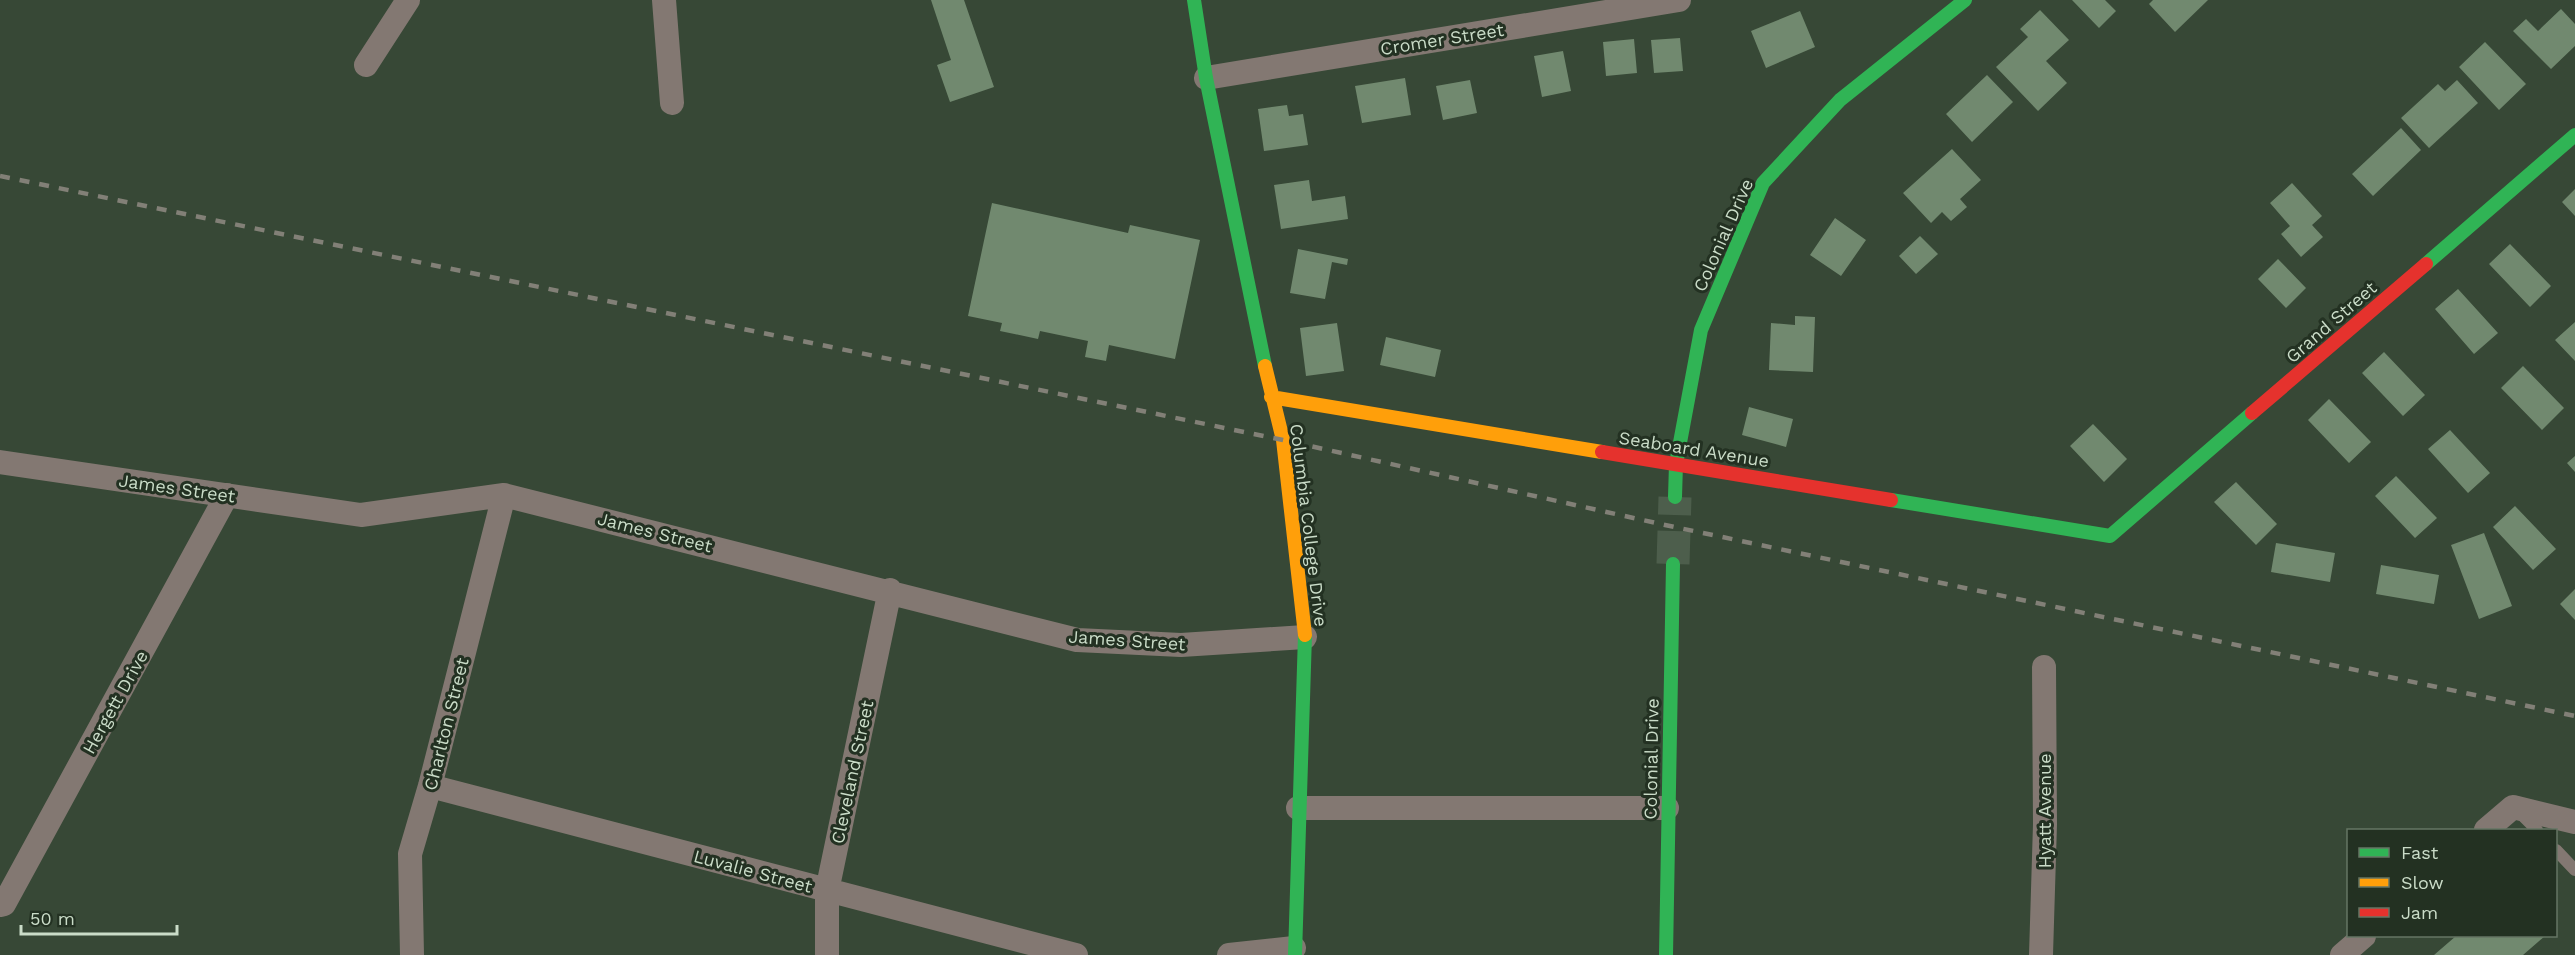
<svg xmlns="http://www.w3.org/2000/svg" width="2575" height="955" font-family="'Work Sans',sans-serif">
  <style>
    .building { fill: #71896f }
    .lines { fill: none; stroke-linecap: round; stroke-linejoin: round }
    .secondary-tunnel { stroke: #4d5e4c; stroke-width: 33; stroke-dasharray: 33 16; stroke-linecap: butt }
    .lane { stroke: #837872; stroke-width: 12 }
    .street { stroke: #837872; stroke-width: 24 }
    .fast { stroke: #30b455; stroke-width: 14 }
    .slow { stroke: #ff9f0a; stroke-width: 14 }
    .jam { stroke: #e5322d; stroke-width: 14 }
    .rail { stroke: #828077; stroke-width: 4.5; stroke-dasharray: 10 10; stroke-linecap: butt }
    .labels { text-anchor: middle; dominant-baseline: central; stroke-width: 6; stroke-linejoin: round; paint-order: stroke }
    .street-label { font-size: 18px; fill: #cadcc8; stroke: #233122 }
  </style>
  <rect width="100%" height="100%" fill="#374836"/>
  <path class="building" d="M 931,0 L 964,0 L 994,87 L 950,102 L 937,65 L 951,60 Z
    M 2072,0 L 2105,0 L 2116,11 L 2099,28 Z
    M 2153,0 L 2208,0 L 2175,32 L 2149,4 Z
    M 2561,9 L 2575,24 L 2575,46 L 2551,69 L 2513,31 L 2526,19 L 2538,31 Z
    M 2040,10 L 2069,40 L 2046,61 L 2067,83 L 2038,111 L 1996,67 L 2028,37 L 2020,29 Z
    M 1800,11 L 1815,47 L 1766,68 L 1751,31 Z
    M 1680,38 L 1683,71 L 1654,73 L 1651,40 Z
    M 1634,39 L 1637,73 L 1606,76 L 1603,42 Z
    M 2485,42 L 2526,84 L 2499,110 L 2459,67 Z
    M 1563,51 L 1571,91 L 1542,97 L 1534,56 Z
    M 1987,75 L 2013,102 L 1972,142 L 1946,114 Z
    M 1405,78 L 1411,115 L 1362,123 L 1355,86 Z
    M 1470,80 L 1477,113 L 1443,120 L 1436,86 Z
    M 2457,80 L 2478,103 L 2429,148 L 2401,118 L 2438,84 L 2445,91 Z
    M 1287,105 L 1289,116 L 1303,114 L 1308,145 L 1264,151 L 1258,109 Z
    M 2401,128 L 2421,150 L 2373,196 L 2352,174 Z
    M 1952,149 L 1981,180 L 1960,199 L 1967,207 L 1951,221 L 1942,212 L 1931,223 L 1903,193 Z
    M 1309,180 L 1312,201 L 1345,196 L 1348,219 L 1281,229 L 1274,185 Z
    M 2292,183 L 2322,216 L 2312,225 L 2323,237 L 2301,257 L 2281,234 L 2290,226 L 2270,203 Z
    M 2575,189 L 2575,216 L 2562,202 Z
    M 992,203 L 1128,233 L 1130,225 L 1200,240 L 1175,359 L 1109,345 L 1106,361 L 1085,357 L 1088,341 L 1040,331 L 1038,339 L 1000,331 L 1002,323 L 968,316 Z
    M 1835,218 L 1866,240 L 1841,276 L 1810,255 Z
    M 1920,236 L 1938,254 L 1916,274 L 1899,256 Z
    M 2510,244 L 2551,286 L 2530,307 L 2489,264 Z
    M 1298,249 L 1348,259 L 1347,265 L 1332,262 L 1325,299 L 1290,293 Z
    M 2278,259 L 2306,288 L 2286,308 L 2258,279 Z
    M 2458,289 L 2498,333 L 2474,354 L 2435,309 Z
    M 1795,316 L 1815,317 L 1813,372 L 1769,370 L 1771,323 L 1795,325 Z
    M 2575,322 L 2575,361 L 2555,340 Z
    M 1337,323 L 1344,371 L 1306,376 L 1300,328 Z
    M 1386,337 L 1441,350 L 1435,377 L 1380,365 Z
    M 2384,352 L 2425,395 L 2403,416 L 2362,373 Z
    M 2523,366 L 2564,408 L 2542,430 L 2501,388 Z
    M 2329,399 L 2371,442 L 2349,463 L 2308,420 Z
    M 1749,407 L 1793,419 L 1786,447 L 1742,435 Z
    M 2093,424 L 2127,459 L 2104,482 L 2070,446 Z
    M 2450,430 L 2490,473 L 2468,493 L 2428,449 Z
    M 2575,456 L 2575,472 L 2567,463 Z
    M 2396,476 L 2437,518 L 2415,538 L 2375,496 Z
    M 2236,482 L 2277,524 L 2256,545 L 2214,502 Z
    M 2515,506 L 2556,549 L 2533,570 L 2493,527 Z
    M 2484,533 L 2512,606 L 2479,619 L 2451,545 Z
    M 2276,543 L 2335,553 L 2330,582 L 2271,572 Z
    M 2381,565 L 2439,575 L 2434,604 L 2376,594 Z
    M 2575,589 L 2575,620 L 2560,604 Z
    M 2456,936 L 2545,936 L 2523,955 L 2434,955 Z"/>
  <g class="lines">
    <path class="secondary-tunnel" d="M 1673,564 L 1675,497"/>
    <path class="lane" d="M 2519,812 L 2537,830
      M 2556,850 L 2575,870"/>
    <path class="street" d="M 664,0 L 672,103
      M 366,65 L 408,0
      M 1206,78 L 1679,0
      M 0,462 L 361,515 L 504,495 L 1077,640 L 1181,645 L 1305,637
      M 430,786 L 1076,955
      M 1298,808 L 1667,808
      M 2486,830 L 2513,807 L 2575,822
      M 0,905 L 4,904 L 227,495
      M 412,955 L 410,854 L 430,786 L 504,495
      M 827,955 L 827,891 L 890,590
      M 1229,955 L 1294,948
      M 2041,955 L 2045,824 L 2044,667
      M 2342,955 L 2364,936"/>
    <path class="fast" d="M 1194,0 L 1206,78 L 1265,366
      M 2426,264 L 2575,135
      M 1675,497 L 1676,464 L 1701,330 L 1763,183 L 1840,100 L 1965,0
      M 1891,500 L 2110,536 L 2252,413
      M 1295,955 L 1305,635
      M 1666,955 L 1673,564"/>
    <path class="slow" d="M 1265,366 L 1283,440 L 1305,635
      M 1271,397 L 1602,452"/>
    <path class="jam" d="M 2252,413 L 2426,264
      M 1602,452 L 1891,500"/>
    <path class="rail" d="M 0,176 L 1283,440 L 1665,525 L 2575,716"/>
  </g>
  <g class="labels">
    <g class="street-label">
      <text transform="translate(1442 39) rotate(-9)">Cromer Street</text>
      <text transform="translate(1723 235) rotate(-66)">Colonial Drive</text>
      <text transform="translate(2331 322) rotate(-41)">Grand Street</text>
      <text transform="translate(1694 449) rotate(9)">Seaboard Avenue</text>
      <text transform="translate(177 488) rotate(8)">James Street</text>
      <text transform="translate(1309 525) rotate(83)">Columbia College Drive</text>
      <text transform="translate(655 532) rotate(14)">James Street</text>
      <text transform="translate(1127 640) rotate(4)">James Street</text>
      <text transform="translate(115 702) rotate(-61)">Hergett Drive</text>
      <text transform="translate(446 724) rotate(-76)">Charlton Street</text>
      <text transform="translate(1651 759) rotate(-89)">Colonial Drive</text>
      <text transform="translate(852 772) rotate(-78)">Cleveland Street</text>
      <text transform="translate(2044 811) rotate(-90)">Hyatt Avenue</text>
      <text transform="translate(753 871) rotate(15)">Luvalie Street</text>
    </g>
  </g>
  <rect x="2347" y="829" width="210" height="108" fill="#233122" stroke="#667564" stroke-width="1.5"/>
  <rect x="2359" y="848" width="30" height="9" fill="#30b455" stroke="#667564" stroke-width="1.5"/>
  <text x="2401" y="859" font-size="18" fill="#cadcc8">Fast</text>
  <rect x="2359" y="878" width="30" height="9" fill="#ff9f0a" stroke="#667564" stroke-width="1.5"/>
  <text x="2401" y="889" font-size="18" fill="#cadcc8">Slow</text>
  <rect x="2359" y="908" width="30" height="9" fill="#e5322d" stroke="#667564" stroke-width="1.5"/>
  <text x="2401" y="919" font-size="18" fill="#cadcc8">Jam</text>
  <path d="M21 925v9h156v-9" fill="none" stroke="#cadcc8" stroke-width="3"/>
  <text x="30" y="925" font-size="18" fill="#cadcc8" stroke="#233122" stroke-width="4.5" paint-order="stroke">50 m</text>
</svg>
